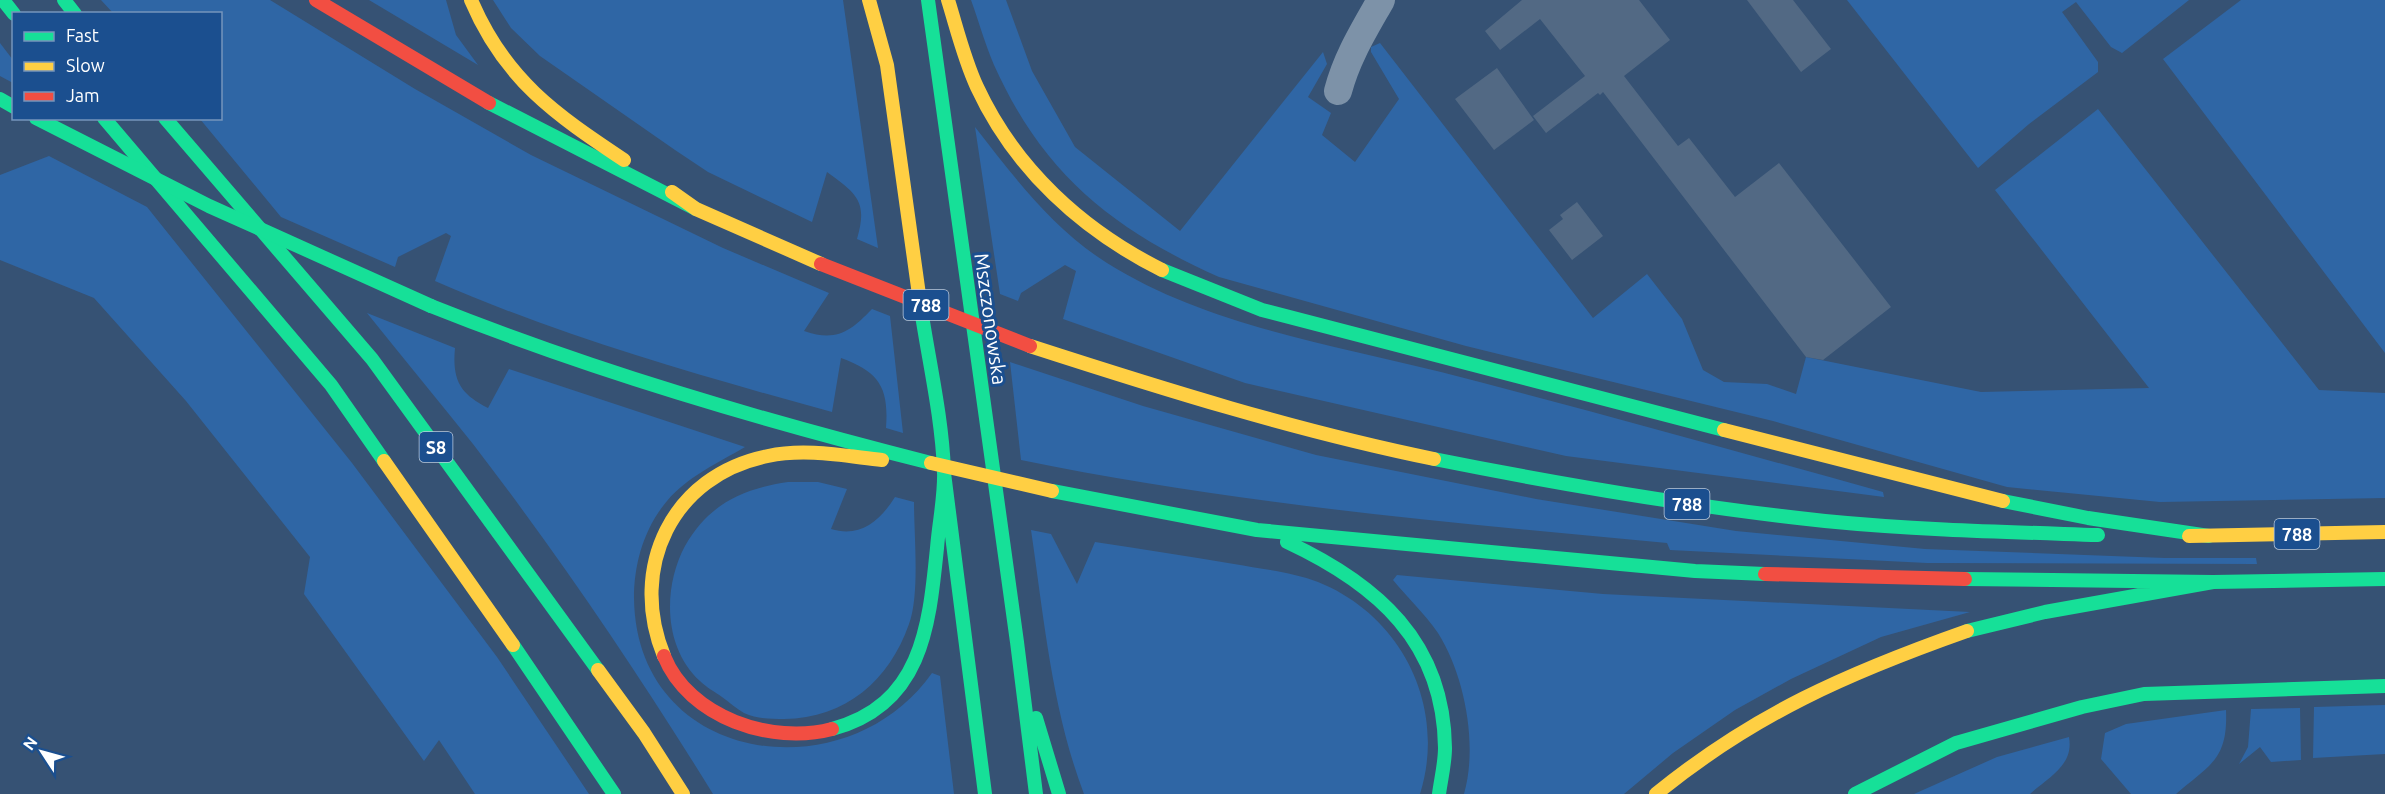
<svg xmlns="http://www.w3.org/2000/svg" width="2385" height="794" font-family="Ubuntu,sans-serif">
  <style>
    .green { fill: #2f66a5 }
    .building { fill: #526984 }
    .lines { fill: none; stroke-linecap: round; stroke-linejoin: round }
    .street { stroke: #7d92a8; stroke-width: 28 }
    .fast { stroke: #16e098; stroke-width: 14 }
    .slow { stroke: #ffcf43; stroke-width: 14 }
    .jam { stroke: #f24e42; stroke-width: 14 }
    .fast-bridge { stroke: #16e098; stroke-width: 14 }
    .slow-bridge { stroke: #ffcf43; stroke-width: 14 }
    .jam-bridge { stroke: #f24e42; stroke-width: 14 }
    .labels { text-anchor: middle; dominant-baseline: central; stroke-width: 6; stroke-linejoin: round; paint-order: stroke }
    .shield { fill: #1b4f8f; stroke: #bbcadd; stroke-width: 1.5 }
    .shield-label { font-size: 18px; font-weight: bold; fill: #fff }
    .street-label { font-size: 20px; fill: #fff; stroke: #1b4f8f }
  </style>
  <rect width="100%" height="100%" fill="#365274"/>
  <path class="green" d="M 101,0 L 270,0 L 415,89 L 531,155 L 723,248 L 829,293 L 804,331 C 836,342 850,332 872,309 L 890,316 L 903,433 L 886,428 C 889,387 879,372 841,358 L 832,412 C 697,375 563,337 435,281 L 451,236 L 446,233 L 398,257 L 395,267 L 281,217 L 200,119 L 220,118 L 220,14 L 113,13 Z
    M 369,0 L 446,0 L 456,35 L 478,65 Z
    M 493,0 L 843,0 L 878,248 L 857,239 C 868,201 857,194 827,172 L 812,222 L 708,172 L 675,150 L 540,56 L 511,28 Z
    M 971,0 L 1006,0 L 1032,71 L 1075,147 L 1180,231 L 1323,52 L 1327,64 L 1308,97 L 1331,113 L 1322,135 L 1355,162 L 1399,99 L 1371,52 L 1371,47 L 1380,43 L 1593,318 L 1647,274 L 1682,319 L 1703,370 L 1724,382 L 1767,384 L 1796,394 L 1806,357 L 1981,392 L 2149,388 L 1995,190 L 2098,109 L 2319,390 L 2385,393 L 2385,498 L 2160,502 L 2007,487 L 1773,421 L 1466,346 L 1219,277 C 1112,229 1043,174 994,65 C 985,44 979,22 971,0 Z
    M 1847,0 L 2189,0 L 2122,53 L 2111,47 L 2076,2 L 2062,12 L 2098,62 L 2098,72 L 2029,124 L 1978,168 Z
    M 2241,0 L 2385,0 L 2385,353 L 2163,59 Z
    M 0,43 L 13,60 L 13,83 L 0,76 Z
    M 975,127 C 1014,177 1053,229 1107,263 C 1206,325 1329,344 1441,372 C 1589,410 1735,451 1883,492 L 1884,497 L 1566,456 L 1245,383 L 1063,319 L 1076,271 L 1065,265 L 1021,293 L 1018,301 L 1000,294 Z
    M 49,156 L 147,207 L 352,463 L 497,657 L 589,794 L 475,794 L 439,740 L 424,761 L 304,594 L 310,557 L 186,401 L 94,298 L 0,260 L 0,175 Z
    M 367,313 L 455,348 C 452,380 460,394 488,408 L 509,369 L 745,447 C 718,463 687,477 667,501 C 644,528 634,564 634,598 C 636,766 847,794 932,673 L 940,676 L 954,794 L 713,794 C 639,674 559,556 473,444 C 438,400 402,357 367,313 Z
    M 1010,362 L 1143,406 L 1316,455 L 1536,499 L 1736,531 L 1925,549 L 2165,558 L 2256,558 L 2257,564 L 1927,563 L 1670,550 L 1667,543 C 1451,523 1235,504 1021,460 Z
    M 788,482 L 818,482 L 847,489 L 831,529 C 860,538 880,521 895,497 L 914,502 C 914,536 920,594 909,624 C 889,681 846,718 784,719 C 771,719 757,719 744,713 C 737,709 729,702 722,697 C 715,692 706,687 700,681 C 663,647 663,587 685,546 C 709,504 742,489 788,482 Z
    M 1031,530 L 1051,534 L 1077,584 L 1095,542 C 1141,549 1188,556 1234,564 C 1261,569 1292,572 1318,582 C 1403,616 1447,708 1420,794 L 1084,794 C 1052,710 1044,618 1031,530 Z
    M 1397,575 L 1603,594 L 1970,612 L 1881,637 L 1791,679 L 1735,710 L 1673,753 L 1624,794 L 1464,794 C 1478,745 1465,676 1438,633 C 1425,614 1408,598 1393,580 Z
    M 2385,705 L 2385,754 L 2313,758 L 2314,707 Z
    M 2300,708 L 2301,760 L 2271,762 L 2260,747 L 2239,764 L 2248,747 L 2251,709 Z
    M 2226,710 C 2228,759 2211,764 2176,794 L 2131,794 L 2101,759 L 2105,733 L 2126,724 Z
    M 2069,737 C 2074,765 2050,776 2030,794 L 1914,794 L 1997,757 Z"/>
  <path class="building" d="M 1522,0 L 1639,0 L 1670,40 L 1624,76 L 1678,146 L 1689,138 L 1735,197 L 1779,163 L 1891,307 L 1823,360 L 1806,357 L 1603,92 L 1600,95 L 1598,93 L 1546,133 L 1533,116 L 1585,76 L 1540,19 L 1500,50 L 1485,31 Z
    M 1747,0 L 1793,0 L 1831,49 L 1801,72 Z
    M 1497,68 L 1534,120 L 1494,150 L 1455,99 Z
    M 1577,202 L 1603,236 L 1572,260 L 1549,230 L 1563,219 L 1560,215 Z"/>
  <g class="lines">
    <path class="street" d="M 1338,91 C 1347,57 1364,30 1381,0"/>
    <path class="fast" d="M 3,0 L 14,14
      M 64,0 L 75,14
      M 928,0 L 1017,642
      M 0,99 L 14,107
      M 489,103 L 696,209
      M 104,118 L 331,385 L 384,461
      M 165,118 L 372,359 L 598,670
      M 1162,270 L 1262,310 L 1724,430
      M 431,306 C 594,371 761,420 931,463
      M 1434,459 C 1564,485 1693,507 1825,521 C 1916,530 2007,532 2098,535
      M 944,473 L 985,794
      M 1052,491 L 1257,530 L 1695,571 L 1765,574
      M 2003,501 L 2088,518 L 2209,536
      M 1287,542 C 1377,584 1444,642 1445,748 C 1445,763 1441,779 1439,794
      M 1965,579 L 2213,582 L 2385,579
      M 1967,631 L 2045,612 L 2213,582
      M 1017,642 L 1036,794
      M 513,645 L 614,794
      M 1036,718 L 1059,794
      M 832,729 C 922,705 929,627 937,548 C 939,522 945,496 944,471 C 942,417 929,362 921,309
      M 1855,794 L 1956,743 L 2082,707 L 2144,694 L 2385,686"/>
    <path class="slow" d="M 471,0 C 505,80 555,114 624,160
      M 869,0 L 887,65 L 921,309
      M 948,0 C 957,29 964,59 977,87 C 1015,169 1082,230 1162,270
      M 672,192 L 696,209 L 821,264
      M 1030,346 C 1163,389 1297,431 1434,459
      M 1724,430 L 2003,501
      M 384,461 L 513,645
      M 2189,536 L 2385,532
      M 664,656 C 628,568 672,475 768,456 C 805,448 845,456 882,460
      M 598,670 L 644,733 L 683,794
      M 1656,794 C 1754,714 1848,673 1967,631"/>
    <path class="jam" d="M 316,0 L 489,103
      M 1765,574 L 1965,579
      M 664,656 C 689,718 772,745 832,729"/>
    <path class="fast-bridge" d="M 36,118 L 209,206 L 431,306"/>
    <path class="slow-bridge" d="M 931,463 L 1052,491"/>
    <path class="jam-bridge" d="M 821,264 L 1030,346"/>
  </g>
  <g class="labels">
    <g class="shield">
      <rect x="903.5" y="290" width="45" height="30" rx="4.5"/>
      <rect x="419.5" y="432" width="33" height="30" rx="4.5"/>
      <rect x="1664.5" y="489" width="45" height="30" rx="4.5"/>
      <rect x="2274.5" y="519" width="45" height="30" rx="4.5"/>
    </g>
    <g class="shield-label">
      <text x="926" y="305">788</text>
      <text x="436" y="447">S8</text>
      <text x="1687" y="504">788</text>
      <text x="2297" y="534">788</text>
    </g>
    <g class="street-label">
      <text transform="translate(991 319) rotate(82)">Mszczonowska</text>
    </g>
  </g>
  <rect x="12" y="12" width="210" height="108" fill="#1b4f8f" stroke="#7695bc" stroke-width="1.5"/>
  <rect x="24" y="32" width="30" height="9" fill="#16e098" stroke="#7695bc" stroke-width="1.5"/>
  <text x="66" y="42" font-size="18" fill="#ffffff">Fast</text>
  <rect x="24" y="62" width="30" height="9" fill="#ffcf43" stroke="#7695bc" stroke-width="1.5"/>
  <text x="66" y="72" font-size="18" fill="#ffffff">Slow</text>
  <rect x="24" y="92" width="30" height="9" fill="#f24e42" stroke="#7695bc" stroke-width="1.5"/>
  <text x="66" y="102" font-size="18" fill="#ffffff">Jam</text>
  <g transform="translate(42 752) rotate(306)" stroke="#1b4f8f" stroke-width="4.5" paint-order="stroke">
  <path d="M0-4.5L10 22L0 15L-10 22Z" fill="#ffffff"/>
  <text y="-9" font-size="16" font-weight="bold" text-anchor="middle" fill="#ffffff">N</text>
  </g>
</svg>
